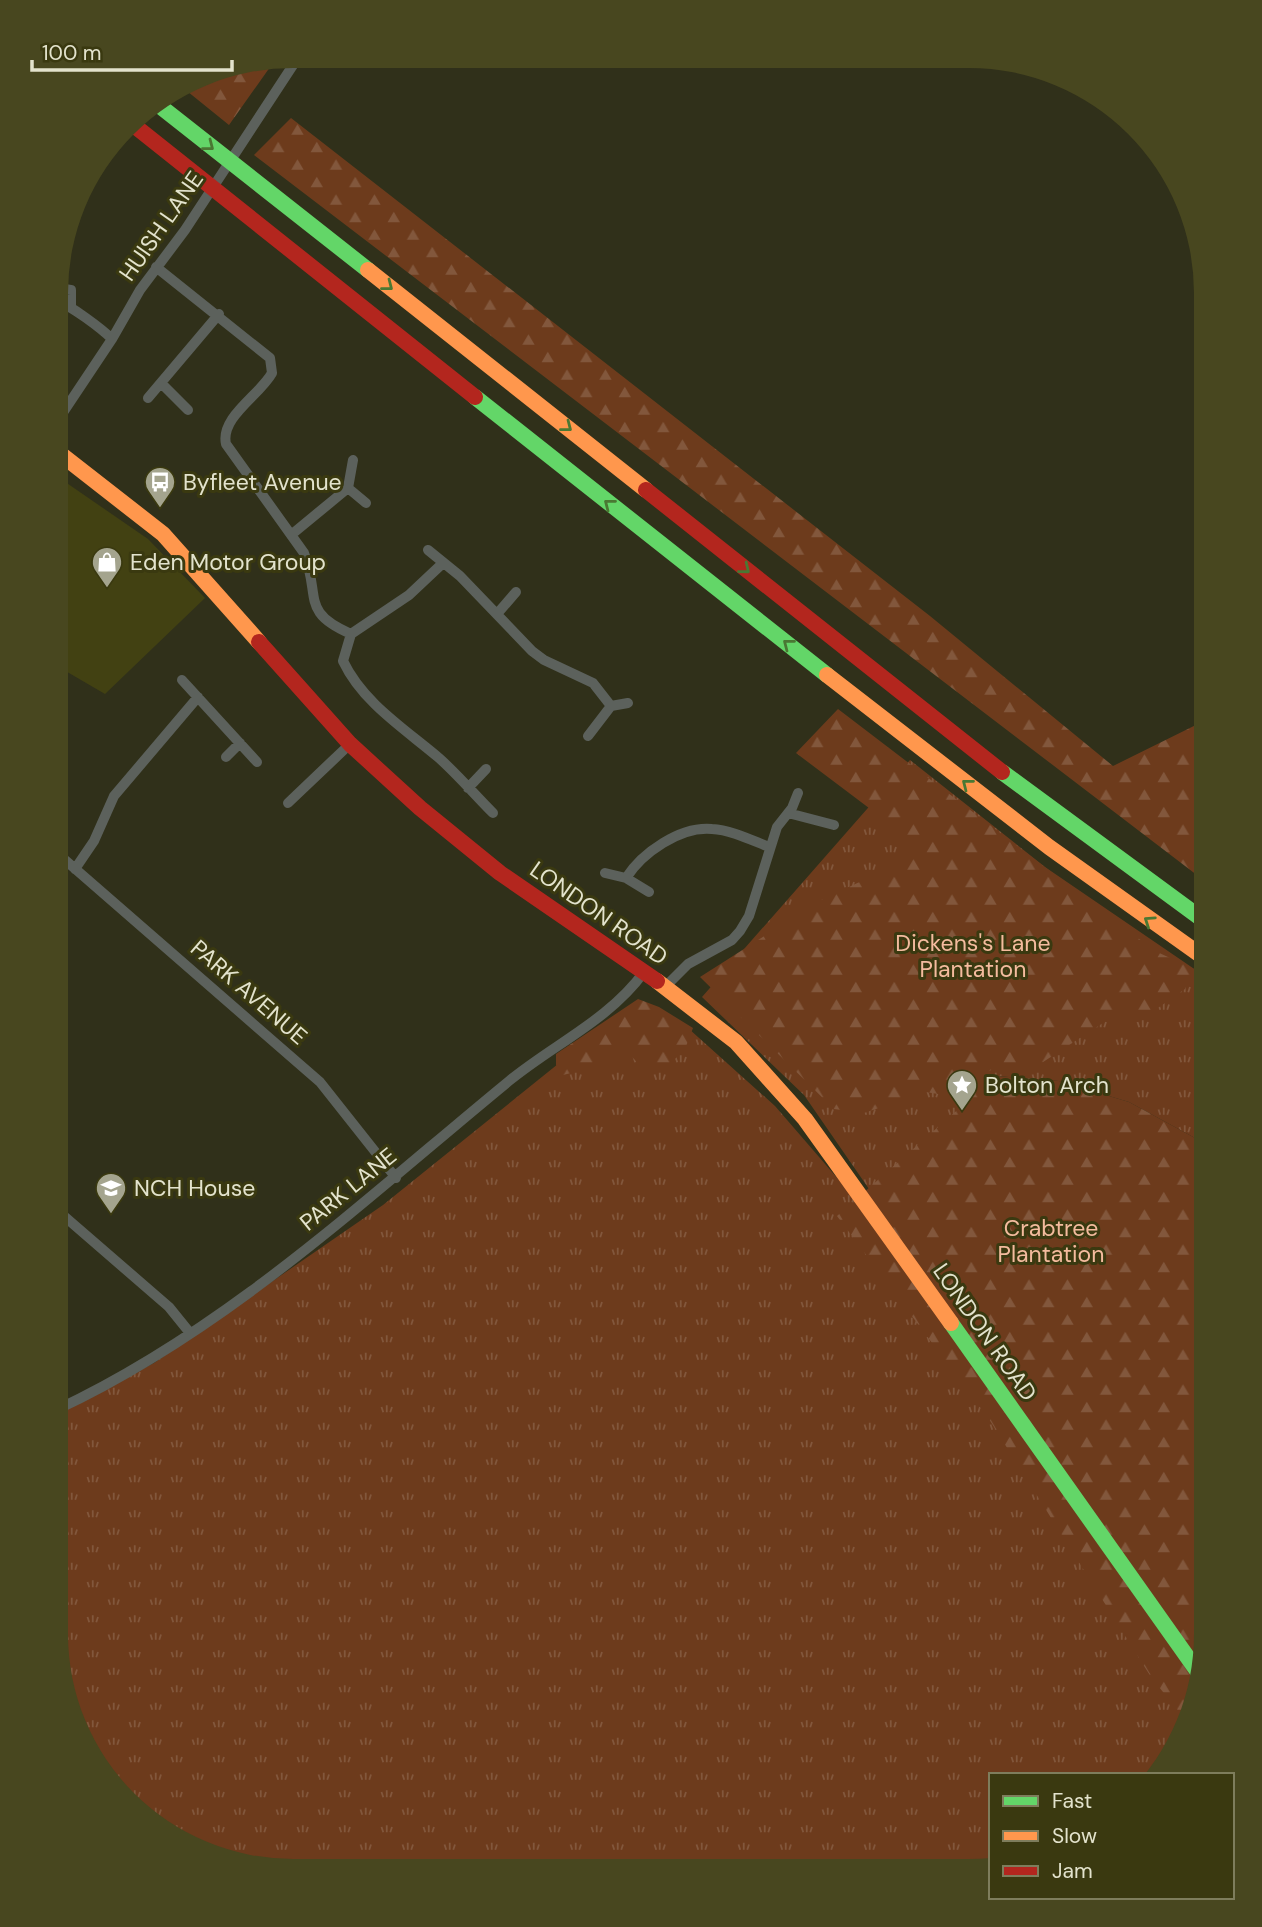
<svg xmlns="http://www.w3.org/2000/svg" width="1262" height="1927" font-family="'DM Sans',sans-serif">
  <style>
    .built { fill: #424112 }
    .grass { fill: url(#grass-tufts) }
    .forest { fill: url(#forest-firs) }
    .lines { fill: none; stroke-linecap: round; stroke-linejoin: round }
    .street { stroke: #5c615c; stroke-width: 10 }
    .fast { stroke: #63d668; stroke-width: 16 }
    .slow { stroke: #ff974d; stroke-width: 16 }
    .jam { stroke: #b3261e; stroke-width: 16 }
    .oneway { stroke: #4a7833 }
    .labels { text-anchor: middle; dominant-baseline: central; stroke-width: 6; stroke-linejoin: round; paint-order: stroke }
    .street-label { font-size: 23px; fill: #e3e3cd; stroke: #3a3910 }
    .poi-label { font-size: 23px; fill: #e3e3cd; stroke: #3a3910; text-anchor: start }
    .park-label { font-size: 23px; fill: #f4bb9e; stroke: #3a3910 }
  </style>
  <defs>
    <pattern id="grass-tufts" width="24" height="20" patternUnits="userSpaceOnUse" patternTransform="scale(1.75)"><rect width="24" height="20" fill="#6d3b1c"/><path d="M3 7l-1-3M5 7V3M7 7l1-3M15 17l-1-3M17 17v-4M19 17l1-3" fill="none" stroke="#82573c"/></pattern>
    <pattern id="forest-firs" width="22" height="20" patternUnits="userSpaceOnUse" patternTransform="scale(1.75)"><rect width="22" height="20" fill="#6d3b1c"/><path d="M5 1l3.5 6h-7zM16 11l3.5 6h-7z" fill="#82573c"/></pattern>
  </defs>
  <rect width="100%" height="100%" fill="#30301a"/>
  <path class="built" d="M 58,477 L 148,539 L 205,598 L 105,694 L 57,666 Z"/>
  <path class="grass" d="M 910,760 L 1045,867 L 1206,977 L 1206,1144 L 1129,1102 L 1059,1081 L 997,1076 L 869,1189 L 804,1095 L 702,997 Z
    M 635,1002 L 679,1020 L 775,1106 L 851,1194 L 1191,1692 L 1166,1766 L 1157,1775 L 991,1775 L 991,1867 L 969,1871 L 263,1869 L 149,1822 L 74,1725 L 56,1634 L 56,1414 L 154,1363 L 383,1205 Z"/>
  <path class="forest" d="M 275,60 L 229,125 L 182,87 L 203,74 Z
    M 291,118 L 930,616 L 1113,766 L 1206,720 L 1206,882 L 254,155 Z
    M 838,709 L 1155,951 L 1194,969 L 1185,989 L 1138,1022 L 1123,1010 L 1040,1064 L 991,1070 L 944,1095 L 926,1092 L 864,1113 L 834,1109 L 700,977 L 821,900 L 926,851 L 796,753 Z
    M 638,999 L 659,1007 L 693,1028 L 685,1049 L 668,1066 L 638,1063 L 620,1045 L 599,1066 L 563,1075 L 556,1065 L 556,1054 Z
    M 996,1076 L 1059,1081 L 1129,1102 L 1206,1144 L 1205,1650 L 1183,1717 L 1151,1677 L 989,1419 L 837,1216 Z"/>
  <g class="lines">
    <path class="street" d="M 156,267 L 270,358 L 272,373 C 260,395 220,417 226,444 L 304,553 C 321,597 300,612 351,634
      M 58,288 L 71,290 L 71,305
      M 58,301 C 71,306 101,328 112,339
      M 161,383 L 188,410
      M 148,398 L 219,314
      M 58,420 L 112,339 L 140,290 L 185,230 L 299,56
      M 353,460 L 348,488 L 366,503
      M 291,535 L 348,488
      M 428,550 L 460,576 L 532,651 L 544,660 L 593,683 L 611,706
      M 443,563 L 409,595 L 351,634 L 343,661 C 363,703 405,729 439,758 C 458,775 475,795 493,813
      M 497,614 L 516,592
      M 182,680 L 257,762
      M 588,736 L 611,706 L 628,703
      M 226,757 L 240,743
      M 468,788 L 486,769
      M 288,803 L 350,744
      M 788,813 L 834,825
      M 57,853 L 320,1082 L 396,1178
      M 75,869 L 94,841 L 114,796 L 198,697
      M 605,873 L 626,878 L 649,892
      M 626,878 C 642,853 680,826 712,829 C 731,830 751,840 769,847
      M 665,987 L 688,964 L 732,940 L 740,931 L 749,916 L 777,827 L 792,808 L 798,793
      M 57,1210 L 169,1307 L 190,1333
      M 56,1410 C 227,1330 365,1199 509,1081 C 554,1044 609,1020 644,972"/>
    <path class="fast" d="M 156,103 L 368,270
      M 475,397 L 827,675
      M 1002,772 L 1206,922
      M 951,1323 L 1198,1672"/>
    <path class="slow" d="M 368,270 L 646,490
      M 58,452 L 163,534 L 259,642
      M 827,675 L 1049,847 L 1206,959
      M 657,981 L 736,1042 L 805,1119 L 951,1323"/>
    <path class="jam" d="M 131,123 L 475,397
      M 646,490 L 1002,772
      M 259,642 L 350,744 L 420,808 L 500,873 L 657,981"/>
  </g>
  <defs><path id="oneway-chevron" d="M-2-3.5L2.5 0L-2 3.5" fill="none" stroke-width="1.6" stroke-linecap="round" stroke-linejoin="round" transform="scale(1.75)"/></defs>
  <g class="oneway">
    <use href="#oneway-chevron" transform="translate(209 146) rotate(38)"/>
    <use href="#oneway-chevron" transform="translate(388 286) rotate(38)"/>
    <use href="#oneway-chevron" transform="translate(567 427) rotate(38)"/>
    <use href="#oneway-chevron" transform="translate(609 504) rotate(-142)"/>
    <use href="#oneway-chevron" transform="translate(745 569) rotate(39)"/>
    <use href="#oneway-chevron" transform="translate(788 644) rotate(-142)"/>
    <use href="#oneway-chevron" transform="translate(967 784) rotate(-142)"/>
    <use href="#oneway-chevron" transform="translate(1149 921) rotate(-146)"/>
  </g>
  <defs>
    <g id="bus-pin" transform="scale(1.575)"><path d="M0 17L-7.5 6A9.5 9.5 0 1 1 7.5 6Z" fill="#a4a48e" stroke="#3a3910"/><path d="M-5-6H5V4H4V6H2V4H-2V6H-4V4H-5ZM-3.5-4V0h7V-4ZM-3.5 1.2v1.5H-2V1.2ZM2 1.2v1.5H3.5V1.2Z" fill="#fff"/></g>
    <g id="shop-pin" transform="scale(1.575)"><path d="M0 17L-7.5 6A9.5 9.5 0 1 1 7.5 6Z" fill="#a4a48e" stroke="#3a3910"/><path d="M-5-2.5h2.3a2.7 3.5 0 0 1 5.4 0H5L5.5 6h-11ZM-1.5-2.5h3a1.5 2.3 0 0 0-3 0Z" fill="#fff"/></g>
    <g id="sight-pin" transform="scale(1.575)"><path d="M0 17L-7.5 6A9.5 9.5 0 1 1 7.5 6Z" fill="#a4a48e" stroke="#3a3910"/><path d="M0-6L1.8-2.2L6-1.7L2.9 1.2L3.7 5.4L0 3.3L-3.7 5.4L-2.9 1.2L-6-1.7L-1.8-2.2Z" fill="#fff"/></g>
    <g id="school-pin" transform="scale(1.575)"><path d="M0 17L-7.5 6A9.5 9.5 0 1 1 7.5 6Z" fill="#a4a48e" stroke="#3a3910"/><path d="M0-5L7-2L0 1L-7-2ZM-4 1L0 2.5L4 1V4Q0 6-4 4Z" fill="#fff"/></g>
  </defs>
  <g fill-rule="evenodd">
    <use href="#bus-pin" x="160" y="482"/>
    <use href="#shop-pin" x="107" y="562"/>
    <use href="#sight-pin" x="962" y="1085"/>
    <use href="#school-pin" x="111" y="1188"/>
  </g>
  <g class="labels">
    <g class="street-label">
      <text transform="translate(161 226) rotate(-55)">HUISH LANE</text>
      <text transform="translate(599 913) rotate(35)">LONDON ROAD</text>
      <text transform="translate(249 992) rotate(41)">PARK AVENUE</text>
      <text transform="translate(348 1189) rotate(-39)">PARK LANE</text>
      <text transform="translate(985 1332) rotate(55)">LONDON ROAD</text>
    </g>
    <g class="poi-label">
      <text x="183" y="482">Byfleet Avenue</text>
      <text x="130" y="562">Eden Motor Group</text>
      <text x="985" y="1085">Bolton Arch</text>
      <text x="134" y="1188">NCH House</text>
    </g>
    <g class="park-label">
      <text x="973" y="943">Dickens's Lane<tspan x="973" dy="26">Plantation</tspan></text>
      <text x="1051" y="1228">Crabtree<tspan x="1051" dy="26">Plantation</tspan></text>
    </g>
  </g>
  <path d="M0 0H1262V1927H0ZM293 68H969A225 225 0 0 1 1194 293V1634A225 225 0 0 1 969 1859H293A225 225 0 0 1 68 1634V293A225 225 0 0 1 293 68Z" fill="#48471f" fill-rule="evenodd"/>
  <rect x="989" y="1773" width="245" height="126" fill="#3a3910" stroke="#7e7d5c" stroke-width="2"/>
  <rect x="1003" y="1796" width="35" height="10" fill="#63d668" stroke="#7e7d5c" stroke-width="2"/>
  <text x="1052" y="1808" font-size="21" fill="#e3e3cd">Fast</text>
  <rect x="1003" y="1831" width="35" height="10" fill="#ff974d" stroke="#7e7d5c" stroke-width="2"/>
  <text x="1052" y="1843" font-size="21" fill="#e3e3cd">Slow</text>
  <rect x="1003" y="1866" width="35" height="10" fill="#b3261e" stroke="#7e7d5c" stroke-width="2"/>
  <text x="1052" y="1878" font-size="21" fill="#e3e3cd">Jam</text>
  <path d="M32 60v10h200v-10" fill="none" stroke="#e3e3cd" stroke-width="3.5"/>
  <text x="42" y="60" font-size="21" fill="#e3e3cd" stroke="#3a3910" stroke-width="5" paint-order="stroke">100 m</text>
</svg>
